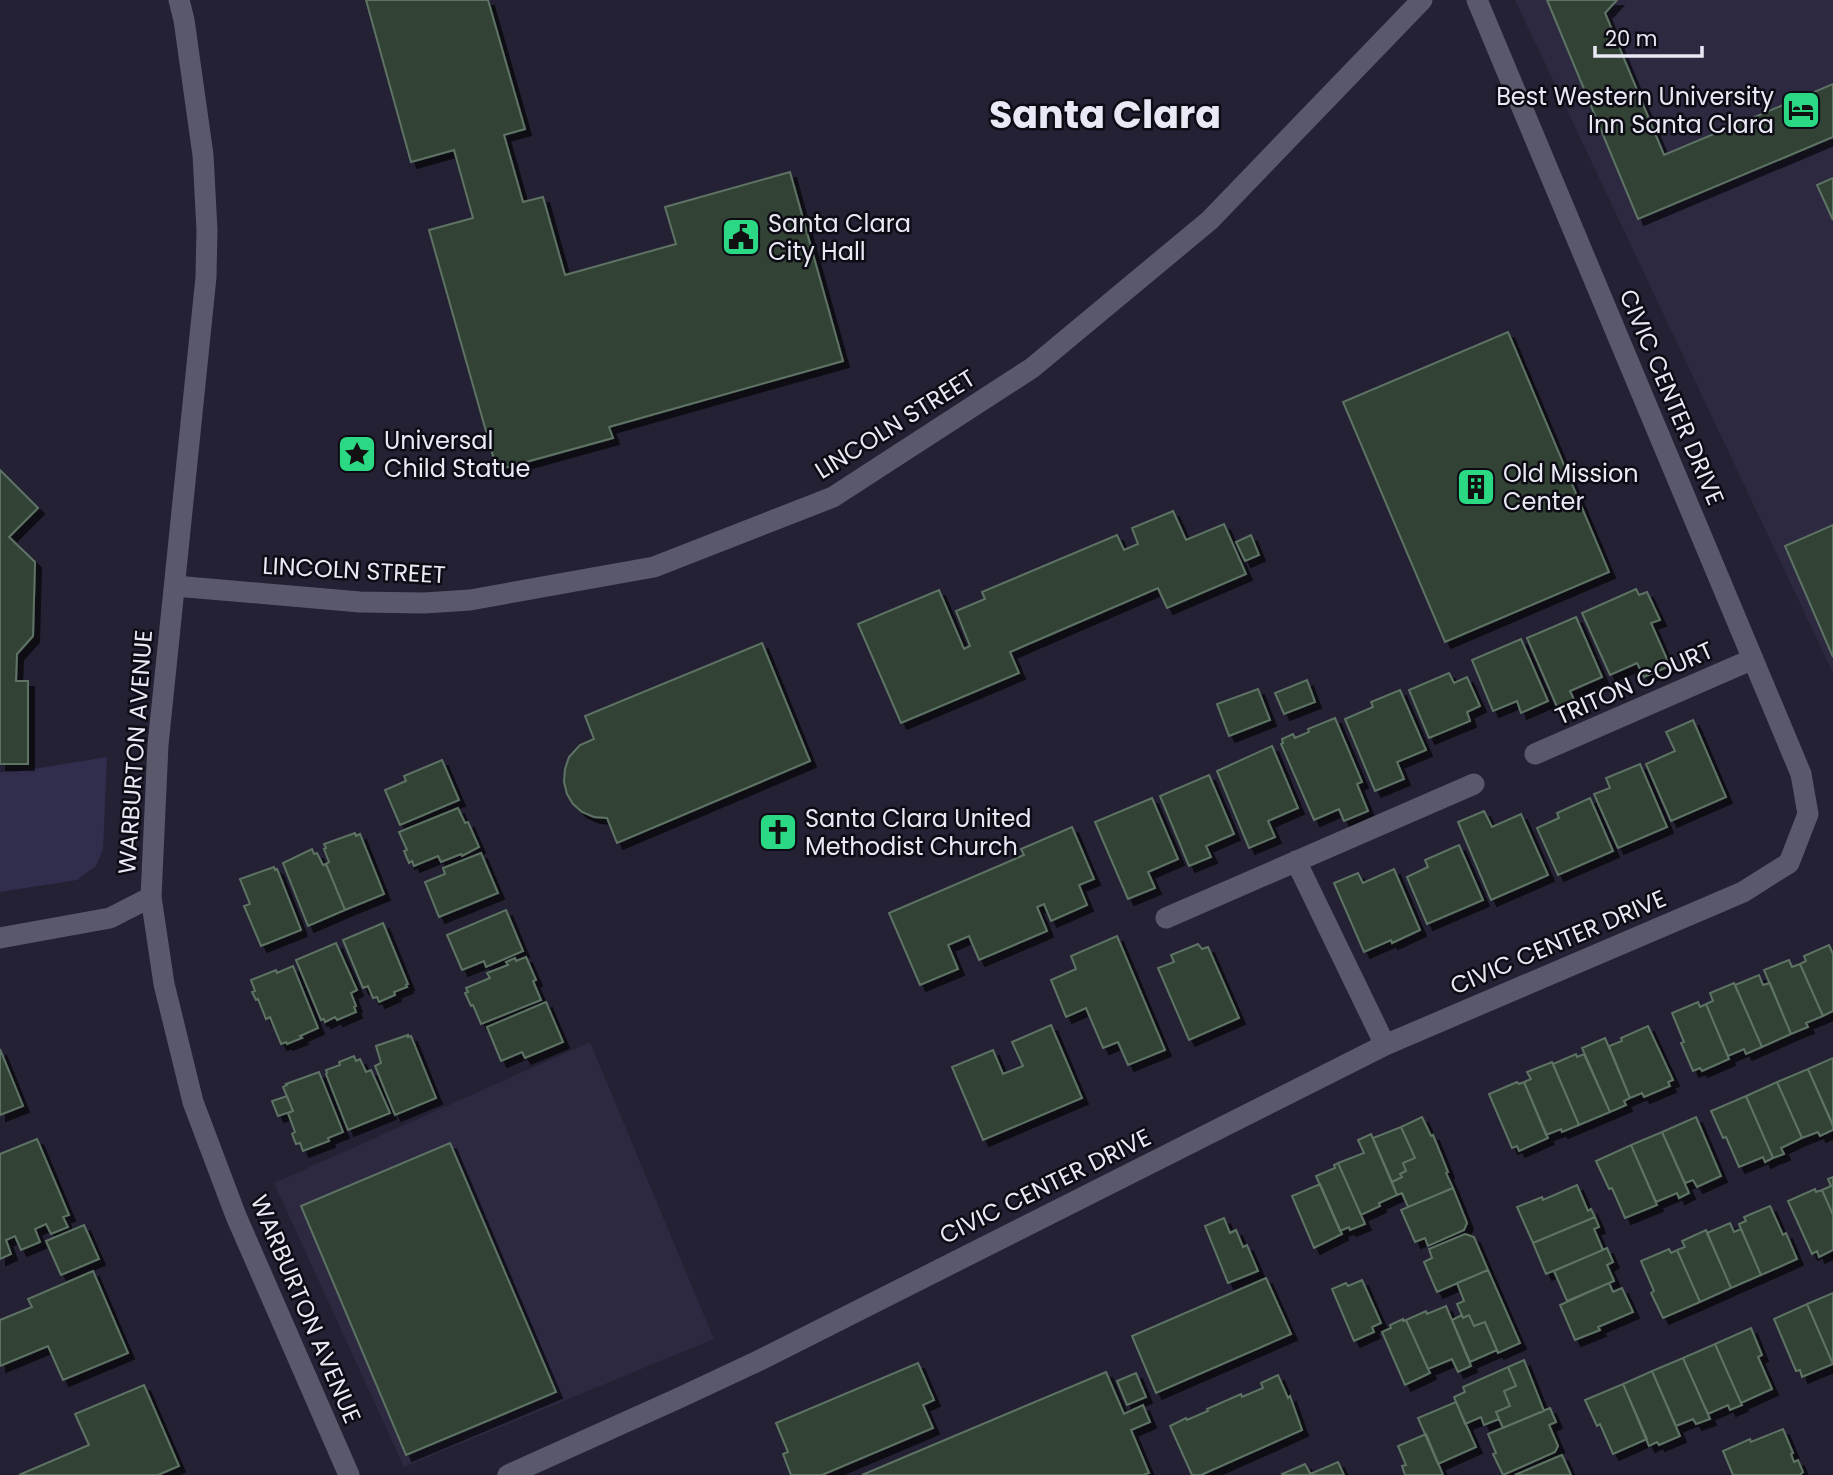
<svg xmlns="http://www.w3.org/2000/svg" width="1833" height="1475" font-family="Poppins,sans-serif">
  <style>
    .built { fill: #2c2941 }
    .green { fill: #312d4d }
    .building { fill: #304336; stroke: #5e7365; stroke-width: 2; filter: url(#shadow) }
    .lines { fill: none; stroke-linecap: round; stroke-linejoin: round }
    .minor { stroke: #5a596c; stroke-width: 21 }
    .labels { text-anchor: middle; dominant-baseline: central; stroke-width: 5; stroke-linejoin: round; paint-order: stroke }
    .poi-label { font-size: 24px; fill: #e9e9f5; stroke: #0d0c14; text-anchor: start }
    .street-label { font-size: 24px; fill: #e9e9f5; stroke: #0d0c14 }
    .town-label { font-size: 38px; font-weight: bold; fill: #e9e9f5; stroke: #0d0c14 }
  </style>
  <defs>
    <filter id="shadow"><feDropShadow dx="6" dy="6" stdDeviation="0" flood-color="#0009"/></filter>
  </defs>
  <rect width="100%" height="100%" fill="#232133"/>
  <path class="built" d="M 1515,0 L 1833,0 L 1833,673 Z
    M 590,1042 L 714,1339 L 404,1467 L 274,1183 Z"/>
  <path class="green" d="M 107,757 L 103,849 L 96,866 L 77,880 L 0,892 L 0,772 L 15,772 Z"/>
  <path class="building" d="M 366,0 L 488,0 L 525,129 L 504,135 L 523,202 L 543,197 L 565,275 L 676,244 L 665,207 L 790,172 L 843,361 L 609,427 L 613,438 L 497,470 L 429,230 L 473,218 L 454,150 L 411,162 Z
    M 1547,0 L 1617,0 L 1605,13 L 1664,155 L 1833,84 L 1833,137 L 1638,219 Z
    M 1833,178 L 1833,220 L 1817,185 Z
    M 1508,332 L 1609,572 L 1445,642 L 1343,402 Z
    M 0,470 L 38,508 L 9,537 L 35,562 L 33,636 L 17,654 L 16,681 L 28,681 L 28,764 L 0,764 Z
    M 1173,511 L 1186,540 L 1224,524 L 1246,574 L 1167,608 L 1158,588 L 1010,652 L 1019,673 L 901,723 L 858,624 L 939,590 L 964,649 L 970,646 L 956,611 L 985,599 L 982,592 L 1117,535 L 1124,550 L 1138,544 L 1132,528 Z
    M 1833,525 L 1833,657 L 1785,546 Z
    M 1251,535 L 1259,555 L 1245,561 L 1236,542 Z
    M 1636,589 L 1639,595 L 1647,592 L 1660,620 L 1651,623 L 1670,666 L 1644,677 L 1637,663 L 1610,675 L 1582,613 Z
    M 1576,617 L 1602,677 L 1570,691 L 1575,702 L 1558,709 L 1527,638 Z
    M 1521,639 L 1548,701 L 1521,713 L 1517,701 L 1493,711 L 1472,660 Z
    M 762,643 L 810,761 L 617,843 L 607,818 L 594,817 L 582,812 L 573,804 L 567,794 L 564,782 L 565,769 L 569,757 L 580,745 L 594,739 L 585,716 Z
    M 1449,673 L 1454,683 L 1467,677 L 1480,706 L 1467,712 L 1470,721 L 1429,738 L 1409,690 Z
    M 1307,680 L 1315,702 L 1284,714 L 1275,693 Z
    M 1258,689 L 1270,720 L 1229,736 L 1217,704 Z
    M 1400,690 L 1426,750 L 1397,762 L 1404,779 L 1375,791 L 1345,719 L 1373,707 L 1371,702 Z
    M 1335,718 L 1362,782 L 1357,784 L 1368,811 L 1344,821 L 1339,809 L 1314,820 L 1281,744 L 1283,743 L 1282,739 L 1293,734 L 1295,738 L 1309,732 L 1308,729 Z
    M 1693,720 L 1726,797 L 1671,821 L 1646,764 L 1675,751 L 1666,732 Z
    M 1272,746 L 1298,808 L 1268,821 L 1275,837 L 1249,848 L 1217,771 Z
    M 442,760 L 459,800 L 400,825 L 385,790 L 406,781 L 404,776 Z
    M 1640,764 L 1667,827 L 1618,848 L 1594,794 L 1610,788 L 1606,778 Z
    M 1209,775 L 1234,834 L 1206,846 L 1211,857 L 1189,866 L 1160,796 Z
    M 1152,798 L 1178,859 L 1148,872 L 1155,888 L 1128,899 L 1095,822 Z
    M 1590,798 L 1613,851 L 1558,875 L 1537,828 L 1559,818 L 1557,813 Z
    M 458,808 L 465,823 L 468,822 L 479,847 L 462,856 L 461,854 L 441,862 L 438,856 L 414,866 L 412,861 L 409,863 L 404,851 L 407,850 L 399,832 Z
    M 1484,811 L 1492,827 L 1521,814 L 1548,875 L 1491,900 L 1458,822 Z
    M 1072,827 L 1094,879 L 1079,885 L 1087,905 L 1051,921 L 1044,904 L 1037,907 L 1047,931 L 979,960 L 969,936 L 948,945 L 958,969 L 920,985 L 889,913 L 1024,855 L 1021,849 Z
    M 355,833 L 356,836 L 360,834 L 384,894 L 345,910 L 326,864 L 329,862 L 324,849 L 326,848 L 324,844 Z
    M 1459,845 L 1483,900 L 1427,924 L 1407,877 L 1428,867 L 1425,860 Z
    M 312,849 L 314,854 L 317,853 L 323,865 L 326,864 L 345,910 L 308,926 L 283,863 Z
    M 481,853 L 498,893 L 439,917 L 425,882 L 445,874 L 443,868 Z
    M 274,867 L 275,870 L 277,869 L 301,930 L 261,946 L 244,906 L 250,904 L 240,879 Z
    M 1394,869 L 1420,930 L 1392,943 L 1391,940 L 1364,952 L 1334,883 L 1358,873 L 1363,883 Z
    M 506,910 L 523,951 L 486,967 L 484,961 L 462,970 L 447,935 Z
    M 383,923 L 408,984 L 406,985 L 407,987 L 394,992 L 395,995 L 379,1002 L 377,997 L 373,998 L 368,986 L 363,988 L 343,940 Z
    M 1117,936 L 1165,1050 L 1128,1065 L 1118,1042 L 1103,1048 L 1086,1008 L 1066,1017 L 1051,980 L 1076,969 L 1071,956 Z
    M 336,943 L 357,990 L 351,993 L 356,1006 L 354,1007 L 356,1012 L 337,1020 L 335,1017 L 325,1022 L 324,1019 L 321,1020 L 296,960 Z
    M 1198,944 L 1202,949 L 1208,947 L 1239,1018 L 1189,1040 L 1158,968 L 1174,962 L 1171,955 Z
    M 1829,945 L 1833,954 L 1833,1011 L 1823,1016 L 1800,964 L 1806,961 L 1804,956 Z
    M 526,957 L 536,980 L 533,981 L 541,1000 L 481,1024 L 473,1005 L 471,1006 L 465,993 L 468,992 L 466,988 L 490,978 L 487,973 L 508,965 L 506,962 L 515,958 L 516,961 Z
    M 1789,960 L 1792,967 L 1800,964 L 1823,1016 L 1806,1023 L 1808,1027 L 1791,1034 L 1764,970 Z
    M 293,966 L 318,1028 L 300,1036 L 302,1038 L 287,1044 L 286,1042 L 281,1044 L 270,1017 L 266,1019 L 258,999 L 256,1000 L 252,992 L 255,991 L 251,980 L 276,970 L 277,973 Z
    M 1759,975 L 1763,985 L 1770,983 L 1791,1034 L 1762,1047 L 1735,985 Z
    M 1734,983 L 1762,1047 L 1746,1054 L 1744,1049 L 1728,1056 L 1706,1004 L 1713,1001 L 1710,993 Z
    M 546,1002 L 563,1042 L 525,1058 L 522,1052 L 501,1061 L 487,1027 Z
    M 1698,1002 L 1700,1007 L 1706,1004 L 1729,1059 L 1702,1071 L 1700,1068 L 1693,1071 L 1681,1043 L 1684,1042 L 1672,1013 Z
    M 1051,1025 L 1082,1098 L 983,1140 L 952,1067 L 993,1050 L 1003,1074 L 1023,1066 L 1012,1042 Z
    M 1648,1026 L 1673,1080 L 1668,1082 L 1670,1086 L 1644,1097 L 1642,1093 L 1630,1098 L 1609,1046 L 1622,1041 L 1621,1038 Z
    M 408,1035 L 408,1037 L 411,1036 L 436,1098 L 395,1115 L 375,1066 L 381,1063 L 376,1046 Z
    M 1605,1038 L 1630,1098 L 1624,1101 L 1626,1105 L 1610,1112 L 1582,1048 Z
    M 0,1049 L 23,1106 L 0,1115 Z
    M 1576,1054 L 1577,1057 L 1584,1054 L 1610,1112 L 1579,1125 L 1553,1064 Z
    M 354,1056 L 356,1061 L 360,1059 L 366,1072 L 371,1070 L 390,1113 L 348,1130 L 326,1074 L 327,1073 L 326,1070 L 340,1065 L 339,1062 Z
    M 1833,1058 L 1833,1125 L 1808,1069 Z
    M 1552,1062 L 1579,1125 L 1562,1132 L 1561,1129 L 1546,1135 L 1524,1082 L 1531,1079 L 1527,1072 Z
    M 1808,1069 L 1833,1126 L 1833,1130 L 1820,1136 L 1818,1132 L 1802,1138 L 1777,1082 Z
    M 319,1072 L 343,1132 L 328,1138 L 329,1141 L 303,1151 L 300,1143 L 296,1144 L 292,1134 L 295,1132 L 288,1113 L 293,1111 L 283,1087 L 287,1085 L 286,1084 Z
    M 1517,1082 L 1519,1084 L 1524,1082 L 1548,1138 L 1519,1151 L 1517,1146 L 1512,1148 L 1489,1094 Z
    M 1777,1082 L 1802,1138 L 1781,1148 L 1784,1154 L 1773,1158 L 1746,1096 Z
    M 287,1096 L 293,1111 L 278,1116 L 272,1101 Z
    M 1746,1096 L 1773,1158 L 1765,1162 L 1763,1157 L 1739,1167 L 1726,1137 L 1723,1138 L 1711,1111 Z
    M 1422,1117 L 1431,1136 L 1433,1135 L 1448,1172 L 1446,1173 L 1453,1188 L 1408,1207 L 1402,1193 L 1397,1195 L 1392,1182 L 1402,1177 L 1400,1174 L 1406,1171 L 1403,1163 L 1415,1158 L 1401,1127 Z
    M 1696,1117 L 1721,1176 L 1697,1187 L 1693,1180 L 1685,1183 L 1662,1132 Z
    M 1401,1127 L 1415,1158 L 1403,1163 L 1406,1171 L 1400,1174 L 1402,1177 L 1392,1182 L 1373,1138 Z
    M 1662,1132 L 1689,1193 L 1679,1198 L 1677,1193 L 1656,1202 L 1631,1145 Z
    M 1371,1134 L 1397,1195 L 1379,1203 L 1380,1206 L 1361,1215 L 1338,1163 L 1364,1153 L 1358,1140 Z
    M 37,1139 L 69,1215 L 63,1217 L 68,1227 L 51,1234 L 46,1224 L 35,1229 L 40,1242 L 21,1250 L 15,1236 L 6,1240 L 11,1254 L 0,1259 L 0,1154 Z
    M 450,1143 L 556,1392 L 406,1455 L 301,1206 Z
    M 1631,1145 L 1657,1205 L 1625,1218 L 1612,1188 L 1609,1189 L 1596,1161 Z
    M 1338,1163 L 1365,1224 L 1350,1230 L 1349,1227 L 1340,1231 L 1316,1176 L 1335,1168 L 1334,1165 Z
    M 1833,1177 L 1833,1215 L 1822,1190 L 1831,1186 L 1828,1179 Z
    M 1320,1184 L 1342,1234 L 1314,1248 L 1292,1196 Z
    M 1577,1185 L 1588,1211 L 1591,1209 L 1595,1217 L 1533,1243 L 1517,1207 L 1542,1197 L 1543,1200 Z
    M 1453,1188 L 1467,1223 L 1464,1230 L 1428,1246 L 1425,1238 L 1415,1242 L 1401,1210 Z
    M 1815,1189 L 1816,1192 L 1822,1190 L 1833,1215 L 1833,1250 L 1819,1257 L 1817,1251 L 1812,1254 L 1788,1201 Z
    M 1770,1206 L 1783,1235 L 1786,1233 L 1797,1259 L 1761,1275 L 1739,1224 L 1746,1221 L 1744,1217 Z
    M 1595,1217 L 1599,1227 L 1594,1229 L 1603,1250 L 1546,1274 L 1533,1243 Z
    M 1224,1218 L 1230,1233 L 1236,1230 L 1243,1247 L 1247,1245 L 1258,1271 L 1228,1283 L 1205,1226 Z
    M 1730,1223 L 1734,1232 L 1741,1229 L 1761,1275 L 1731,1288 L 1707,1233 Z
    M 84,1225 L 99,1259 L 61,1275 L 46,1241 Z
    M 1706,1230 L 1731,1288 L 1700,1302 L 1677,1250 L 1685,1247 L 1682,1241 Z
    M 1465,1234 L 1474,1237 L 1488,1270 L 1437,1292 L 1424,1262 L 1432,1258 L 1429,1249 Z
    M 1607,1248 L 1613,1262 L 1607,1265 L 1614,1281 L 1567,1301 L 1554,1271 Z
    M 1669,1249 L 1671,1253 L 1677,1250 L 1700,1302 L 1663,1318 L 1651,1293 L 1654,1291 L 1641,1261 Z
    M 1488,1270 L 1520,1343 L 1498,1353 L 1485,1322 L 1474,1326 L 1469,1315 L 1463,1318 L 1457,1304 L 1464,1301 L 1457,1283 Z
    M 93,1271 L 128,1353 L 63,1380 L 48,1346 L 0,1366 L 0,1320 L 32,1307 L 28,1299 Z
    M 1266,1278 L 1291,1334 L 1156,1393 L 1132,1336 Z
    M 1362,1280 L 1381,1323 L 1372,1327 L 1374,1332 L 1354,1341 L 1332,1289 L 1346,1283 L 1348,1286 Z
    M 1609,1283 L 1613,1292 L 1622,1288 L 1633,1312 L 1598,1327 L 1600,1330 L 1575,1340 L 1560,1305 Z
    M 1833,1293 L 1833,1364 L 1807,1304 Z
    M 1807,1304 L 1833,1364 L 1802,1377 L 1800,1370 L 1796,1371 L 1774,1319 Z
    M 1446,1306 L 1471,1366 L 1458,1372 L 1452,1359 L 1428,1369 L 1406,1320 L 1426,1311 L 1427,1314 Z
    M 1462,1315 L 1463,1318 L 1469,1315 L 1474,1326 L 1485,1322 L 1497,1350 L 1470,1362 L 1452,1320 Z
    M 1403,1319 L 1403,1321 L 1406,1320 L 1430,1373 L 1405,1385 L 1382,1332 L 1391,1328 L 1390,1325 Z
    M 1751,1328 L 1762,1355 L 1758,1357 L 1772,1389 L 1741,1403 L 1715,1344 Z
    M 1715,1344 L 1742,1405 L 1730,1410 L 1728,1405 L 1708,1414 L 1683,1358 Z
    M 1683,1358 L 1710,1419 L 1696,1424 L 1693,1419 L 1676,1426 L 1652,1371 Z
    M 1524,1360 L 1544,1411 L 1503,1428 L 1496,1412 L 1510,1406 L 1504,1391 L 1516,1386 L 1508,1367 Z
    M 918,1363 L 934,1400 L 923,1405 L 933,1428 L 822,1475 L 791,1475 L 783,1454 L 788,1452 L 776,1423 Z
    M 1508,1367 L 1516,1386 L 1504,1391 L 1510,1406 L 1496,1412 L 1499,1419 L 1484,1425 L 1481,1417 L 1465,1424 L 1454,1397 L 1465,1392 L 1463,1387 Z
    M 1652,1371 L 1680,1436 L 1659,1445 L 1657,1442 L 1649,1446 L 1623,1384 Z
    M 1106,1372 L 1124,1414 L 1143,1405 L 1150,1422 L 1131,1430 L 1149,1473 L 1143,1475 L 862,1475 Z
    M 1136,1373 L 1146,1397 L 1127,1405 L 1117,1381 Z
    M 1278,1375 L 1288,1398 L 1290,1396 L 1302,1430 L 1201,1475 L 1192,1475 L 1170,1426 L 1186,1418 L 1187,1420 L 1208,1411 L 1207,1409 L 1241,1394 L 1242,1397 L 1263,1388 L 1261,1383 Z
    M 1623,1384 L 1647,1439 L 1613,1454 L 1600,1424 L 1597,1426 L 1585,1400 Z
    M 144,1385 L 179,1466 L 158,1475 L 19,1475 L 89,1445 L 75,1414 Z
    M 1456,1402 L 1476,1447 L 1438,1464 L 1418,1418 Z
    M 1550,1408 L 1556,1422 L 1549,1425 L 1558,1446 L 1555,1452 L 1503,1475 L 1493,1454 L 1496,1453 L 1488,1434 Z
    M 1783,1429 L 1793,1453 L 1791,1454 L 1794,1462 L 1798,1460 L 1803,1472 L 1800,1475 L 1733,1475 L 1723,1451 L 1750,1439 L 1751,1442 Z
    M 1426,1434 L 1443,1475 L 1405,1475 L 1402,1466 L 1406,1465 L 1398,1446 Z
    M 1562,1455 L 1571,1475 L 1515,1475 L 1557,1457 Z
    M 1338,1462 L 1344,1475 L 1311,1475 L 1310,1474 Z
    M 1305,1464 L 1311,1475 L 1283,1475 L 1282,1474 Z"/>
  <g class="lines">
    <path class="minor" d="M 179,0 L 184,20 L 203,155 L 207,230 L 206,277 L 158,745 L 151,897 L 164,984 L 193,1102 L 236,1216 L 349,1475
      M 175,586 L 360,602 L 424,603 L 470,600 L 654,567 L 833,497 L 1032,368 L 1210,220 L 1422,0
      M 1535,754 L 1753,659
      M 1296,861 L 1385,1045
      M 1166,918 L 1474,784
      M 0,938 L 110,918 L 151,897
      M 508,1475 L 679,1398 L 758,1361 L 1385,1045 L 1743,892 L 1789,863 L 1808,814 L 1801,774 L 1477,0"/>
  </g>
  <defs>
    <g id="hotel-square" transform="scale(2.0125)"><rect x="-9" y="-9" width="18" height="18" rx="4" fill="#2bd884" stroke="#0d0c14"/><path d="M-6-4.5h1.5V1H6V5H4.5V3h-9V5H-6ZM-4 0a1.8 1.8 0 1 1 3.6 0ZM.5 0V-2.5h3Q6-2.5 6 0Z" fill="#111"/></g>
    <g id="civic-square" transform="scale(2.0125)"><rect x="-9" y="-9" width="18" height="18" rx="4" fill="#2bd884" stroke="#0d0c14"/><path d="M-.6-6.5H3V-4.5H.6V-3L4-1V1h2V6H-6V1h2V-1L-.6-3ZM-1.2 2.5V6h2.4V2.5Z" fill="#111"/></g>
    <g id="sight-square" transform="scale(2.0125)"><rect x="-9" y="-9" width="18" height="18" rx="4" fill="#2bd884" stroke="#0d0c14"/><path d="M0-6L1.8-2.2L6-1.7L2.9 1.2L3.7 5.4L0 3.3L-3.7 5.4L-2.9 1.2L-6-1.7L-1.8-2.2Z" fill="#111"/></g>
    <g id="building-square" transform="scale(2.0125)"><rect x="-9" y="-9" width="18" height="18" rx="4" fill="#2bd884" stroke="#0d0c14"/><path d="M-4-6H4V6H1V3H-1V6H-4ZM-2.5-4.3h1.7v1.8h-1.7ZM.8-4.3h1.7v1.8H.8ZM-2.5-1h1.7V.8h-1.7ZM.8-1h1.7V.8H.8Z" fill="#111"/></g>
    <g id="church-square" transform="scale(2.0125)"><rect x="-9" y="-9" width="18" height="18" rx="4" fill="#2bd884" stroke="#0d0c14"/><path d="M-1.2-6h2.4v3.5h3.3v2.4h-3.3V6h-2.4V-.1h-3.3v-2.4h3.3Z" fill="#111"/></g>
  </defs>
  <g fill-rule="evenodd">
    <use href="#hotel-square" x="1801" y="110"/>
    <use href="#civic-square" x="741" y="237"/>
    <use href="#sight-square" x="357" y="454"/>
    <use href="#building-square" x="1476" y="487"/>
    <use href="#church-square" x="778" y="832"/>
  </g>
  <g class="labels">
    <g class="poi-label">
      <text x="1774" y="96" text-anchor="end">Best Western University<tspan x="1774" dy="28">Inn Santa Clara</tspan></text>
      <text x="768" y="223">Santa Clara<tspan x="768" dy="28">City Hall</tspan></text>
      <text x="384" y="440">Universal<tspan x="384" dy="28">Child Statue</tspan></text>
      <text x="1503" y="473">Old Mission<tspan x="1503" dy="28">Center</tspan></text>
      <text x="805" y="818">Santa Clara United<tspan x="805" dy="28">Methodist Church</tspan></text>
    </g>
    <g class="street-label">
      <text transform="translate(1672 397) rotate(67)">CIVIC CENTER DRIVE</text>
      <text transform="translate(895 424) rotate(-32)">LINCOLN STREET</text>
      <text transform="translate(354 570) rotate(3)">LINCOLN STREET</text>
      <text transform="translate(1634 683) rotate(-24)">TRITON COURT</text>
      <text transform="translate(135 752) rotate(-86)">WARBURTON AVENUE</text>
      <text transform="translate(1558 942) rotate(-23)">CIVIC CENTER DRIVE</text>
      <text transform="translate(1045 1186) rotate(-26)">CIVIC CENTER DRIVE</text>
      <text transform="translate(306 1309) rotate(67)">WARBURTON AVENUE</text>
    </g>
    <g class="town-label">
      <text x="1105" y="114">Santa Clara</text>
    </g>
  </g>
  <path d="M1595 46v10h107v-10" fill="none" stroke="#e9e9f5" stroke-width="3.5"/>
  <text x="1605" y="46" font-size="21" fill="#e9e9f5" stroke="#0d0c14" stroke-width="5" paint-order="stroke">20 m</text>
</svg>
